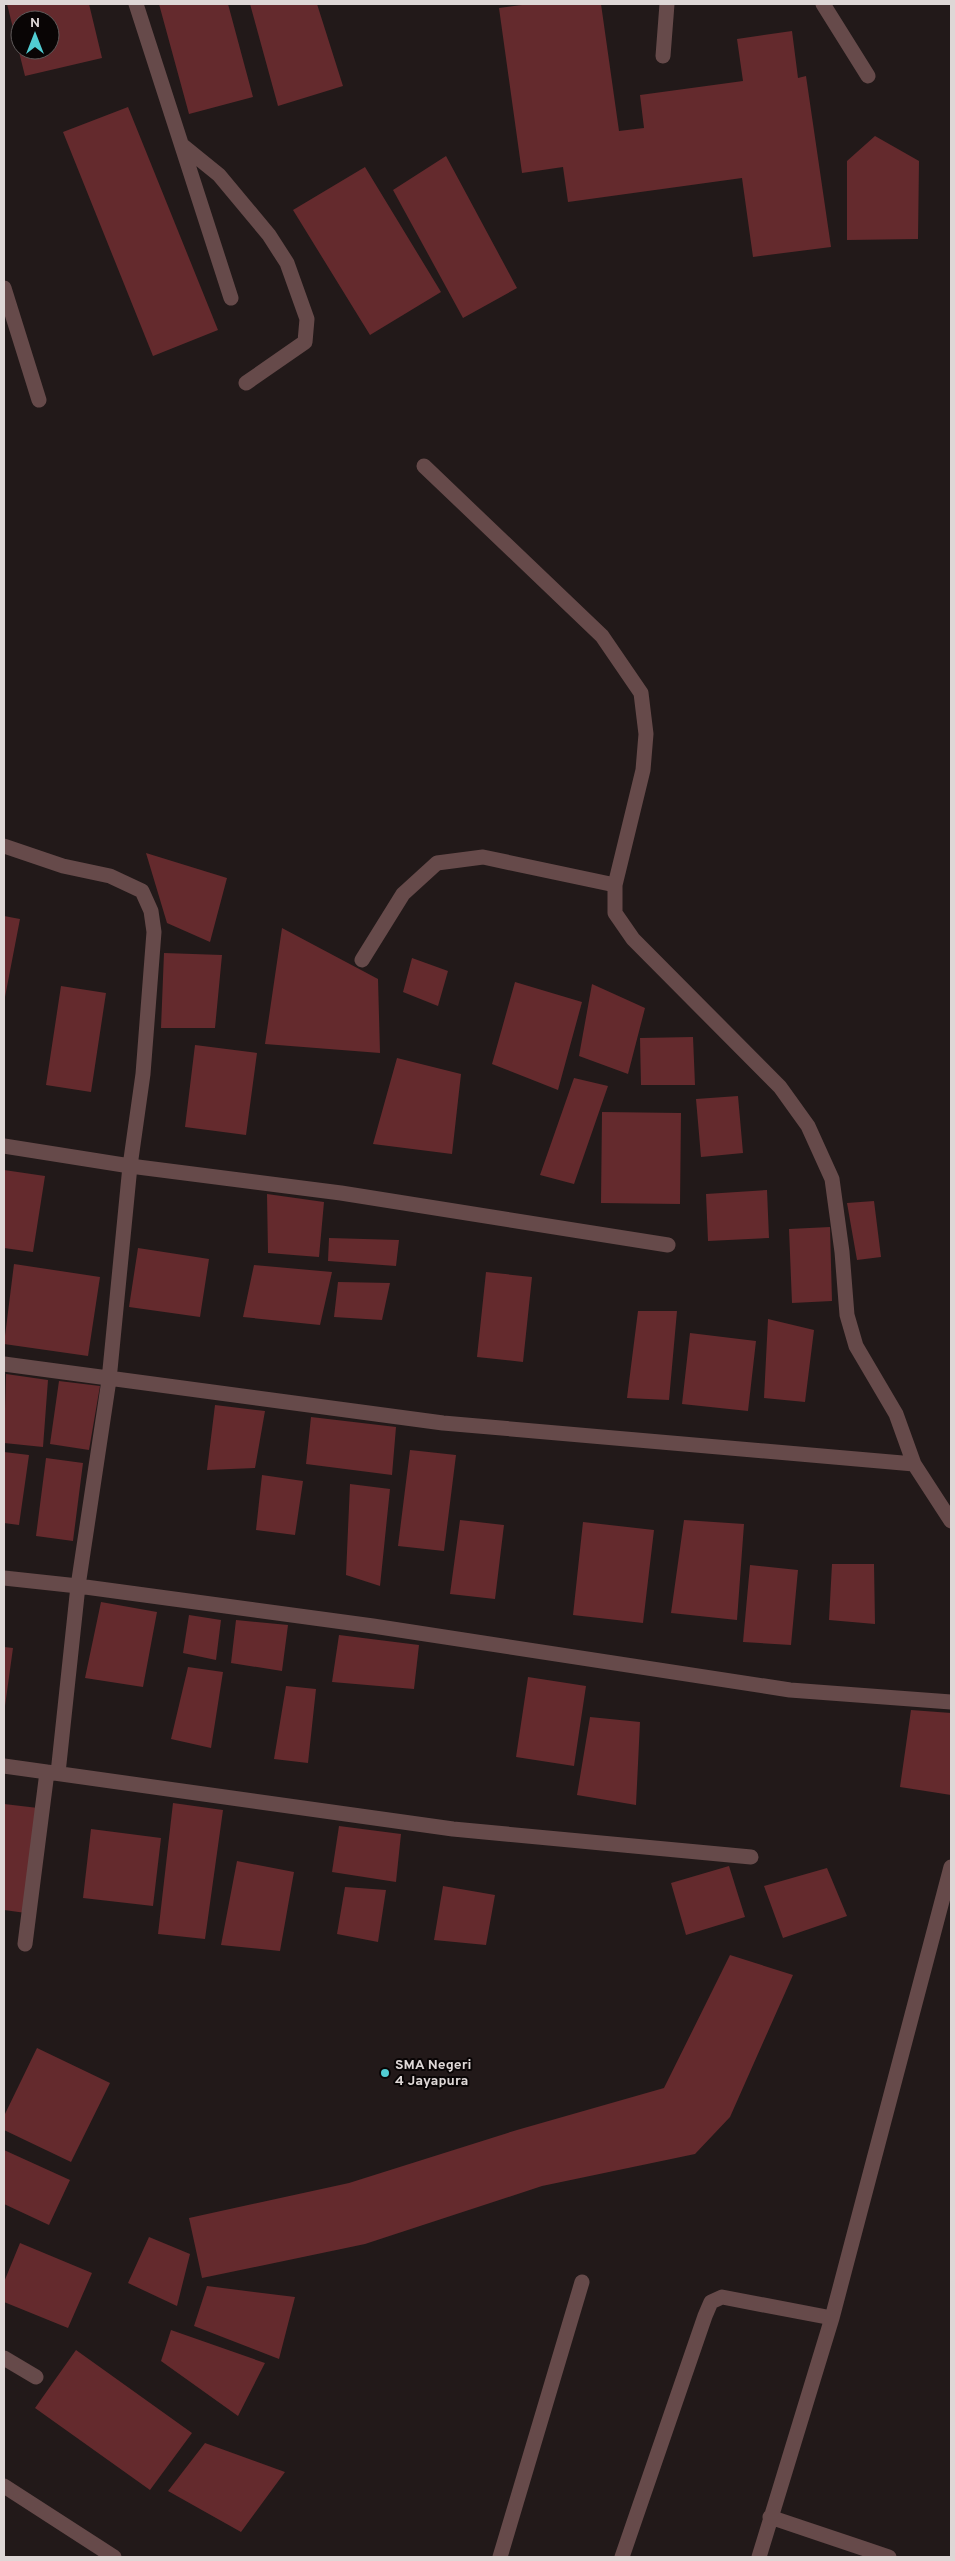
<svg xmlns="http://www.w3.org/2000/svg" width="955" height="2561" font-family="Overpass,sans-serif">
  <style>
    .building { fill: #642a2d; fill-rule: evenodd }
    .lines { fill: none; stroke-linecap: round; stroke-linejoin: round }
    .street { stroke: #664a4a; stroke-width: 15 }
    .poi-dot { fill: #51ccd2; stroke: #090505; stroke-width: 2 }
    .labels { text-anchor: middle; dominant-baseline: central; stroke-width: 4; stroke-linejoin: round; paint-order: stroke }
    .poi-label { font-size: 14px; font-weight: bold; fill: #ded7d6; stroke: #090505; text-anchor: start }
  </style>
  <rect width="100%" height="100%" fill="#221919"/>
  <path class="building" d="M 7,4 L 89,4 L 102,58 L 25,76 ZM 20,20 L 50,20 L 50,50 L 20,50 Z
    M 159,4 L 228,4 L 253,97 L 189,114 Z
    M 250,4 L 317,4 L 343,86 L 278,106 Z
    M 530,4 L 601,4 L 619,131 L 644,128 L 640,95 L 743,81 L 737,39 L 792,31 L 798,78 L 806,76 L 831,247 L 753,257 L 742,178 L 568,202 L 563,167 L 522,173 L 499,8 Z
    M 128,107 L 218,330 L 153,356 L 63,132 Z
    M 875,136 L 919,161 L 918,239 L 847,240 L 847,161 Z
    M 446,156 L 517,288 L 463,318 L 393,190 Z
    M 365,167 L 441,292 L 370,335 L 293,210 Z
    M 146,853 L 227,878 L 210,942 L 167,923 Z
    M 4,916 L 20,919 L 5,997 L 4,997 Z
    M 282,928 L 378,979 L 380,1053 L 265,1044 Z
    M 164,953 L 222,955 L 215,1028 L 161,1028 Z
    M 412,958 L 448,971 L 438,1006 L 403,992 Z
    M 515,982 L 582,1002 L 558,1090 L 492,1064 Z
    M 592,984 L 645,1008 L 628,1074 L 579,1056 Z
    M 61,986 L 106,993 L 91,1092 L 46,1085 Z
    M 693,1037 L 695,1085 L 641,1085 L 640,1038 Z
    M 195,1045 L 257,1053 L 246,1135 L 185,1127 Z
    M 397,1058 L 461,1074 L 452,1154 L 373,1144 Z
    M 574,1078 L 608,1086 L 574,1184 L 540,1175 Z
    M 738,1096 L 743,1153 L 701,1157 L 696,1099 Z
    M 602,1112 L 681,1113 L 680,1204 L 601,1203 Z
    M 4,1170 L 45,1176 L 33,1252 L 4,1248 Z
    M 767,1190 L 769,1238 L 708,1241 L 706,1194 Z
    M 267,1194 L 324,1202 L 319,1257 L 268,1253 Z
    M 874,1201 L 881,1257 L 857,1260 L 847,1203 Z
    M 830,1227 L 832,1301 L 792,1303 L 789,1229 Z
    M 329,1238 L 399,1240 L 396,1266 L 328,1261 Z
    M 138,1248 L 209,1259 L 200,1317 L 129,1307 Z
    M 14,1264 L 100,1277 L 88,1356 L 4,1344 Z
    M 254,1265 L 332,1272 L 320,1325 L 243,1317 Z
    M 486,1272 L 532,1277 L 523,1362 L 477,1357 Z
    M 338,1282 L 390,1283 L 382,1320 L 334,1317 Z
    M 638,1311 L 677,1311 L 669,1400 L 627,1398 Z
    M 768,1319 L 814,1330 L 805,1402 L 764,1398 Z
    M 690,1333 L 756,1341 L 748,1411 L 682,1404 Z
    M 6,1374 L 48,1380 L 43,1447 L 4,1443 Z
    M 59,1381 L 100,1386 L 89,1450 L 50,1444 Z
    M 215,1405 L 265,1411 L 255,1468 L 207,1470 Z
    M 311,1417 L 396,1427 L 392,1475 L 306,1464 Z
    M 410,1450 L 456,1455 L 444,1551 L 398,1546 Z
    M 4,1452 L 29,1455 L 19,1525 L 4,1523 Z
    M 46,1458 L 83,1463 L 73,1541 L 36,1536 Z
    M 262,1475 L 303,1481 L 295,1535 L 256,1530 Z
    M 350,1484 L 390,1489 L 380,1586 L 346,1575 Z
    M 460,1520 L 504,1525 L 495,1599 L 450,1594 Z
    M 684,1520 L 744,1524 L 737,1620 L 671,1613 Z
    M 583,1522 L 654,1530 L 643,1623 L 573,1615 Z
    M 832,1564 L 874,1564 L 875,1624 L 829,1620 Z
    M 750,1565 L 798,1570 L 791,1645 L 743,1642 Z
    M 101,1602 L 157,1612 L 143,1687 L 85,1678 Z
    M 189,1615 L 221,1620 L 216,1660 L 183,1653 Z
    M 236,1620 L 288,1625 L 282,1671 L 231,1663 Z
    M 339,1635 L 419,1645 L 414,1689 L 332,1682 Z
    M 4,1647 L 13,1648 L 5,1706 L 4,1705 Z
    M 188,1667 L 223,1672 L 211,1748 L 171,1739 Z
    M 528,1677 L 586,1686 L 574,1766 L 516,1757 Z
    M 286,1686 L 316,1689 L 308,1763 L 274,1759 Z
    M 911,1710 L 951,1713 L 951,1795 L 900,1787 Z
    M 590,1717 L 640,1722 L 636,1805 L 577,1795 Z
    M 173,1803 L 223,1810 L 205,1939 L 158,1934 Z
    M 4,1804 L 38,1808 L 26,1913 L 4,1910 Z
    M 339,1826 L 401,1834 L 396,1882 L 332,1872 Z
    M 91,1829 L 161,1838 L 153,1906 L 83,1898 Z
    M 237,1861 L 294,1872 L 280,1951 L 221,1945 Z
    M 729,1866 L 745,1917 L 686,1935 L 671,1883 Z
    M 827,1868 L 847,1916 L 783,1938 L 764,1886 Z
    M 443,1886 L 495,1895 L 486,1945 L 434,1940 Z
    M 345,1887 L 386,1890 L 378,1942 L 337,1934 Z
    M 730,1955 L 793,1975 L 730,2117 L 695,2154 L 542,2186 L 365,2244 L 202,2278 L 189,2218 L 349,2183 L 517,2130 L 664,2088 Z
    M 37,2048 L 110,2083 L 71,2162 L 4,2130 L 4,2116 Z
    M 4,2150 L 70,2180 L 49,2225 L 4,2204 Z
    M 149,2237 L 190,2254 L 177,2306 L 128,2283 Z
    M 20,2243 L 92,2273 L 68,2328 L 4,2302 L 4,2282 Z
    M 207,2286 L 295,2297 L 279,2359 L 194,2326 Z
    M 171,2330 L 265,2363 L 238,2416 L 161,2361 Z
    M 76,2350 L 192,2433 L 150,2490 L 35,2408 Z
    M 205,2443 L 285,2472 L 241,2532 L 168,2491 Z"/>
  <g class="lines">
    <path class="street" d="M 136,4 L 231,298
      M 823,4 L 868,76
      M 663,56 L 667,4
      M 182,145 L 219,175 L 269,235 L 287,263 L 307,319 L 305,342 L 246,383
      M 4,288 L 39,400
      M 424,466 L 602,636 L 641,693 L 646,734 L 643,770 L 615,885 L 615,913 L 633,939 L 780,1087 L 808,1126 L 832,1179 L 842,1252 L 847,1315 L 856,1346 L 896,1414 L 914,1464 L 951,1521
      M 4,846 L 63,866 L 110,876 L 142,891 L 151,911 L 154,932 L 143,1074 L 130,1166 L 109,1380 L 78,1586 L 58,1773
      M 362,960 L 403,894 L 437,863 L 483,857 L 615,885
      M 4,1146 L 130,1166 L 341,1193 L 668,1245
      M 4,1364 L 443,1423 L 914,1464
      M 4,1578 L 78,1586 L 373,1626 L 790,1690 L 951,1702
      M 4,1766 L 453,1829 L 751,1857
      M 25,1944 L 47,1772
      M 4,2358 L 36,2377
      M 4,2486 L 114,2557
      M 770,2517 L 889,2557
      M 500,2557 L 582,2282
      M 622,2557 L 705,2316 L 711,2302 L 722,2297 L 832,2318
      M 759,2557 L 832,2318 L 951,1867"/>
  </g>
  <circle class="poi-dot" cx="385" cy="2073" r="5"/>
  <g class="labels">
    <g class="poi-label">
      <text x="395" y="2065">SMA Negeri<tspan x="395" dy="16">4 Jayapura</tspan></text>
    </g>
  </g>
  <rect width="955" height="2561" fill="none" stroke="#ded7d6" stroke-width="10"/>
  <g transform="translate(35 35)"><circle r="24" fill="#090505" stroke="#5e5959"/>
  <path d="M0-4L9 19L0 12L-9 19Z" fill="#51ccd2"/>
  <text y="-8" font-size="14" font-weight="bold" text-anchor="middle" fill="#ded7d6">N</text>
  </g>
</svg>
